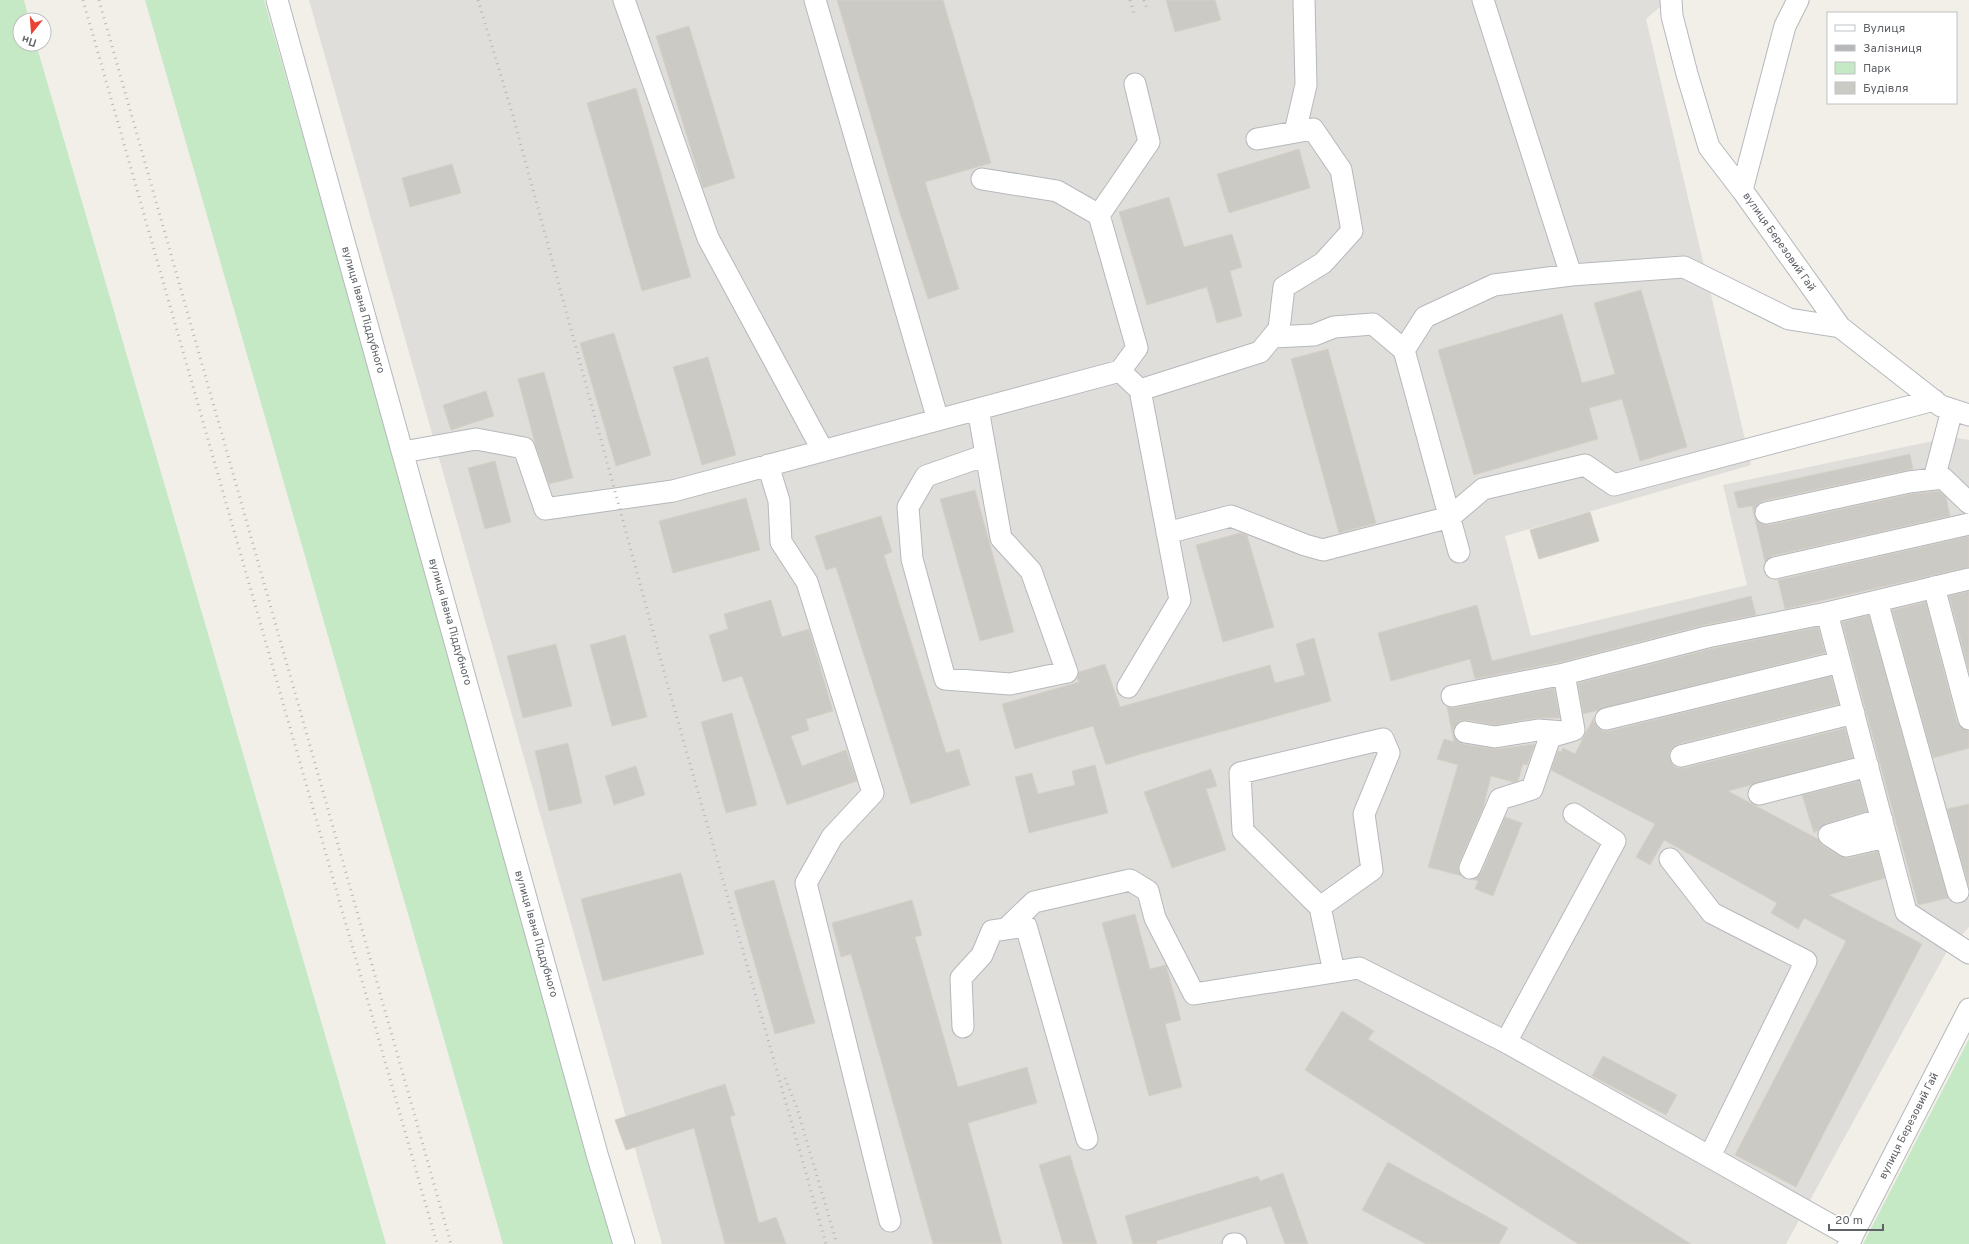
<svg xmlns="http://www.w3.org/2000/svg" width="1969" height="1244" font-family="Overpass,sans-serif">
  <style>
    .industrial { fill: #e0deda }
    .green { fill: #c5e8c5 }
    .building { fill: #cccac5; stroke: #d6d1c6 }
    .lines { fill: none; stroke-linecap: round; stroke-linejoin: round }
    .minor-casing { stroke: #b5b8bc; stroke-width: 23 }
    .minor { stroke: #fff; stroke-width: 21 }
    .rail { stroke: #b6b7b8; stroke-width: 3; stroke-dasharray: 1 5; stroke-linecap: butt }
    .labels { text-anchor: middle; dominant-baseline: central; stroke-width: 3; stroke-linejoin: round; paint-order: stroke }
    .street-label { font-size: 11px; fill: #5f6368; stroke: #fff }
  </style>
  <rect width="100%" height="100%" fill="#f1efe8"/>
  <path class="industrial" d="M 309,0 L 1668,0 L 1646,19 L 1751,465 L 1505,536 L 1531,636 L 1747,585 L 1723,485 L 1952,437 L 1969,440 L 1969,927 L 1947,951 L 1786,1244 L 662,1244 Z"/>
  <path class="green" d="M 0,0 L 24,0 L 29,20 L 20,20 L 20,44 L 36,44 L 386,1244 L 0,1244 Z
    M 145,0 L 264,0 L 619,1244 L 503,1244 Z
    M 1969,1039 L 1969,1244 L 1863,1244 Z"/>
  <path class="building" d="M 837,0 L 943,0 L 991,163 L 925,182 L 959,289 L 928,299 L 893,191 Z
    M 1166,0 L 1215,0 L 1221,20 L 1175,32 Z
    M 689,26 L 735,178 L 703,188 L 656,36 Z
    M 636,88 L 691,277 L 642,291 L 587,103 Z
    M 1299,149 L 1310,188 L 1229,213 L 1217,174 Z
    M 452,164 L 461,193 L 410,207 L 402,178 Z
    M 1169,197 L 1184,247 L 1232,234 L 1242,267 L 1230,271 L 1242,316 L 1217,323 L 1207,287 L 1147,305 L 1119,212 Z
    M 1641,290 L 1687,447 L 1640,461 L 1622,399 L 1589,408 L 1598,439 L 1474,475 L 1438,350 L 1562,314 L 1582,383 L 1615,374 L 1594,303 Z
    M 614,333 L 651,455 L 616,466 L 580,343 Z
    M 1328,349 L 1376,523 L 1339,533 L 1291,359 Z
    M 708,357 L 736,455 L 702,465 L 673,367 Z
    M 544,372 L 573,478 L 549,484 L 536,447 L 518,379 Z
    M 486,391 L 494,416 L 451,430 L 443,405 Z
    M 1910,454 L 1913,469 L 1763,501 L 1758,504 L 1755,509 L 1754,516 L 1757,521 L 1762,524 L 1769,525 L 1911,494 L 1939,491 L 1946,497 L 1950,516 L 1772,556 L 1765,562 L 1752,506 L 1738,508 L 1734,492 Z
    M 495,461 L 511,522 L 485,529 L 468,468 Z
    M 975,490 L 1014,632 L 980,641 L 940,499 Z
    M 746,498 L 760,550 L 673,573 L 659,521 Z
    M 1590,512 L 1599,541 L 1539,559 L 1530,530 Z
    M 881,516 L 892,552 L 884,555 L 946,753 L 959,749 L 970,785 L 911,804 L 836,567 L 826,570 L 815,536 Z
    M 1240,533 L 1247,535 L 1274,627 L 1223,642 L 1196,545 Z
    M 1969,536 L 1969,567 L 1785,609 L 1778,580 Z
    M 1969,591 L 1969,672 L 1949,596 Z
    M 1751,596 L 1756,615 L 1704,625 L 1561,662 L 1475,679 L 1470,659 L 1391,681 L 1378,633 L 1477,605 L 1492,661 Z
    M 771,600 L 782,637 L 809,629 L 833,711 L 806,719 L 809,730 L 791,736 L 802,766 L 846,750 L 857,781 L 787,805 L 742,676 L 723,682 L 709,635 L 728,629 L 724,614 Z
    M 1926,602 L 1957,722 L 1961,728 L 1969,731 L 1969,748 L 1933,758 L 1892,610 Z
    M 1869,615 L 1948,898 L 1918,905 L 1842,622 Z
    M 1818,627 L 1825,653 L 1583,714 L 1578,683 L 1710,649 Z
    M 625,635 L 647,717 L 612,726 L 590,645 Z
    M 1314,638 L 1331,701 L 1141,754 L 1106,765 L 1093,726 L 1015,749 L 1002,704 L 1079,682 L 1077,677 L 1079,672 L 1105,664 L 1120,707 L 1270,665 L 1275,683 L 1305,675 L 1296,644 Z
    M 556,644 L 572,706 L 523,718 L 507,656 Z
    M 1831,676 L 1839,704 L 1678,744 L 1672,748 L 1669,753 L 1670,759 L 1673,765 L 1678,768 L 1684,768 L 1845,728 L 1853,758 L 1728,791 L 1818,839 L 1822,845 L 1840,856 L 1849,858 L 1878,851 L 1885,878 L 1829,895 L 1922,944 L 1796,1187 L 1735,1155 L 1846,941 L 1804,918 L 1798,929 L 1771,913 L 1777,903 L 1664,840 L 1650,865 L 1636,857 L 1655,824 L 1551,770 L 1558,751 L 1561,752 L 1563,748 L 1575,754 L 1594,717 L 1594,722 L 1598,728 L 1603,731 L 1609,731 Z
    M 1554,688 L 1560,718 L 1536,718 L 1495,725 L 1467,720 L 1460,721 L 1456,725 L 1453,730 L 1454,737 L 1458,741 L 1463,744 L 1497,749 L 1535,744 L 1527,765 L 1523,764 L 1518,781 L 1513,782 L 1491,776 L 1483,808 L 1459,864 L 1458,870 L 1462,876 L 1428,867 L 1458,765 L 1437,759 L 1444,739 L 1454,742 L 1447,707 L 1454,708 Z
    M 732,713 L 757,805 L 726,813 L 701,722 Z
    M 568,743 L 582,803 L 549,811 L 535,751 Z
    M 1095,765 L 1108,813 L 1029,833 L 1015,777 L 1032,773 L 1038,794 L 1075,785 L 1072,771 Z
    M 636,766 L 645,795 L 614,805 L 605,776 Z
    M 1211,769 L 1217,786 L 1206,789 L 1226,850 L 1172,868 L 1144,792 Z
    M 1859,781 L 1867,811 L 1826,824 L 1814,833 L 1802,795 Z
    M 1969,804 L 1969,887 L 1947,809 Z
    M 1505,817 L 1522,823 L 1493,896 L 1475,889 L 1478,881 L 1473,879 L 1481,873 Z
    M 681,873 L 704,954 L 603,981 L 581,899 Z
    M 774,880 L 815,1023 L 775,1034 L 734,891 Z
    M 912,900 L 922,935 L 915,937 L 958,1087 L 1027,1067 L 1037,1103 L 968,1123 L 1002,1244 L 933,1244 L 851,954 L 841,957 L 832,923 Z
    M 1135,914 L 1150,969 L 1166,965 L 1181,1020 L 1165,1024 L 1182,1087 L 1149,1096 L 1102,923 Z
    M 1342,1011 L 1374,1031 L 1368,1039 L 1691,1244 L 1578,1244 L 1305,1070 Z
    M 1603,1056 L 1677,1095 L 1666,1115 L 1592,1076 Z
    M 725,1084 L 735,1115 L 730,1117 L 759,1223 L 776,1217 L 786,1244 L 725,1244 L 694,1128 L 626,1150 L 615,1120 Z
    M 1070,1155 L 1097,1244 L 1063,1244 L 1039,1165 Z
    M 1388,1162 L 1508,1228 L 1499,1244 L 1426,1244 L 1362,1210 Z
    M 1283,1173 L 1308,1244 L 1285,1244 L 1271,1206 L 1156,1241 L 1157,1244 L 1133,1244 L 1125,1216 L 1258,1176 L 1260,1181 Z"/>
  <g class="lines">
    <g class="minor-casing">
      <path id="minor" d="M 277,0 L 597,1154 L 624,1244
        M 624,0 L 708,238 L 823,451
        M 815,0 L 938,420
        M 1483,0 L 1571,275
        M 1671,0 L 1672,16 L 1687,74 L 1709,147 L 1742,190
        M 1798,0 L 1785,26 L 1742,190 L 1840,327 L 1941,406 L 1969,415
        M 1295,132 L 1306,85 L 1304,0
        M 982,179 L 1057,191 L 1099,215 L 1137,348 L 1120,371
        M 1099,215 L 1149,142 L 1135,84
        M 1273,337 L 1314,335 L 1334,327 L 1373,324 L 1404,350
        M 1140,390 L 1260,352 L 1279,329 L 1284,287 L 1323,263 L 1352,231 L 1341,170 L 1313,129 L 1257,139
        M 978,409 L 1001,538 L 1031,571 L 1067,672 L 1010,684 L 945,679 L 912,559 L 908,507 L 926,476 L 986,455
        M 403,452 L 476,439 L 524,448 L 545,509 L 673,491 L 1120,371 L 1140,390 L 1180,600 L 1128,687
        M 768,465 L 779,501 L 781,542 L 807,582 L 873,793 L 832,837 L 806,883 L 890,1221
        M 1934,479 L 1952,410
        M 1766,513 L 1909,482 L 1943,478 L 1969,503
        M 1167,533 L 1231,516 L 1305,545 L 1323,550 L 1450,517 L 1483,489 L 1585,465 L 1614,485 L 1934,400
        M 1459,552 L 1404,350 L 1425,317 L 1494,285 L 1571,275 L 1684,267 L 1789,319 L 1840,327
        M 1775,568 L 1969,524
        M 1934,587 L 1969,719
        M 1877,601 L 1958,892
        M 1827,613 L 1906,912 L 1969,953
        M 1452,696 L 1564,674 L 1707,637 L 1827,613 L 1969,579
        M 1606,719 L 1840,662
        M 1465,732 L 1495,737 L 1538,730 L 1564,732
        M 1681,756 L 1854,713
        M 1759,794 L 1868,766
        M 1882,819 L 1829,835 L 1846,846 L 1886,837
        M 1670,859 L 1712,913 L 1806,961 L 1710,1156
        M 1470,868 L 1500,799 L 1532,789 L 1550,737 L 1574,730 L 1564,674
        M 1320,907 L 1243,831 L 1240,773 L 1383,739 L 1389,753 L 1364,814 L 1372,870 L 1320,907 L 1334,972
        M 1007,928 L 1034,902 L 1130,880 L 1148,891 L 1155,918 L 1194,994 L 1359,968 L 1506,1042 L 1852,1237
        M 963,1027 L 961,978 L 982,955 L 992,931 L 1026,926 L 1087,1139
        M 1506,1042 L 1615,841 L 1574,814
        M 1233,1244 L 1236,1244
        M 1848,1244 L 1969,1009"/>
    </g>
    <use href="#minor" class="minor"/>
    <path class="rail" d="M 83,0 L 437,1244
      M 99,0 L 451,1244
      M 478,0 L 513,116 L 666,679 L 826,1244
      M 1130,0 L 1134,13
      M 1144,0 L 1147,9
      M 785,1078 L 797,1108 L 837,1244"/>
  </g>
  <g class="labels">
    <g class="street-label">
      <text transform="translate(1779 242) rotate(55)">вулиця Березовий Гай</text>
      <text transform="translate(363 310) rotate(74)">вулиця Івана Піддубного</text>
      <text transform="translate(450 622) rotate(74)">вулиця Івана Піддубного</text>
      <text transform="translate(536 934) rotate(74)">вулиця Івана Піддубного</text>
      <text transform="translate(1909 1126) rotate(-63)">вулиця Березовий Гай</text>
    </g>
  </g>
  <rect x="1827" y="12" width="130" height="92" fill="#ffffff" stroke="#bfc1c3"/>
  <rect x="1835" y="25" width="20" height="6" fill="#ffffff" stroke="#bfc1c3"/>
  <text x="1863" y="32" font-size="12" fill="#5f6368">Вулиця</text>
  <rect x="1835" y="45" width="20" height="6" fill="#b6b7b8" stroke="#bfc1c3"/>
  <text x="1863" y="52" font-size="12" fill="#5f6368">Залізниця</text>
  <rect x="1835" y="62" width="20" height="12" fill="#c5e8c5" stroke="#bfc1c3"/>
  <text x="1863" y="72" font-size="12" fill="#5f6368">Парк</text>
  <rect x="1835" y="82" width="20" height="12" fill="#cccac5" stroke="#bfc1c3"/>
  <text x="1863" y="92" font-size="12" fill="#5f6368">Будівля</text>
  <g transform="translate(32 32) rotate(197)"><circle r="19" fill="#ffffff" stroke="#bfc1c3"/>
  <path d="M0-3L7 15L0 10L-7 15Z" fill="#ea4335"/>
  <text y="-6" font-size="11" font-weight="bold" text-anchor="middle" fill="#5f6368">Пн</text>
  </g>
  <path d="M1829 1224v6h54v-6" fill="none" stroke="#5f6368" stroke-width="2"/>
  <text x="1835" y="1224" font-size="12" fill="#5f6368" stroke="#ffffff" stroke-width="3" paint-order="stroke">20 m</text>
</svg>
